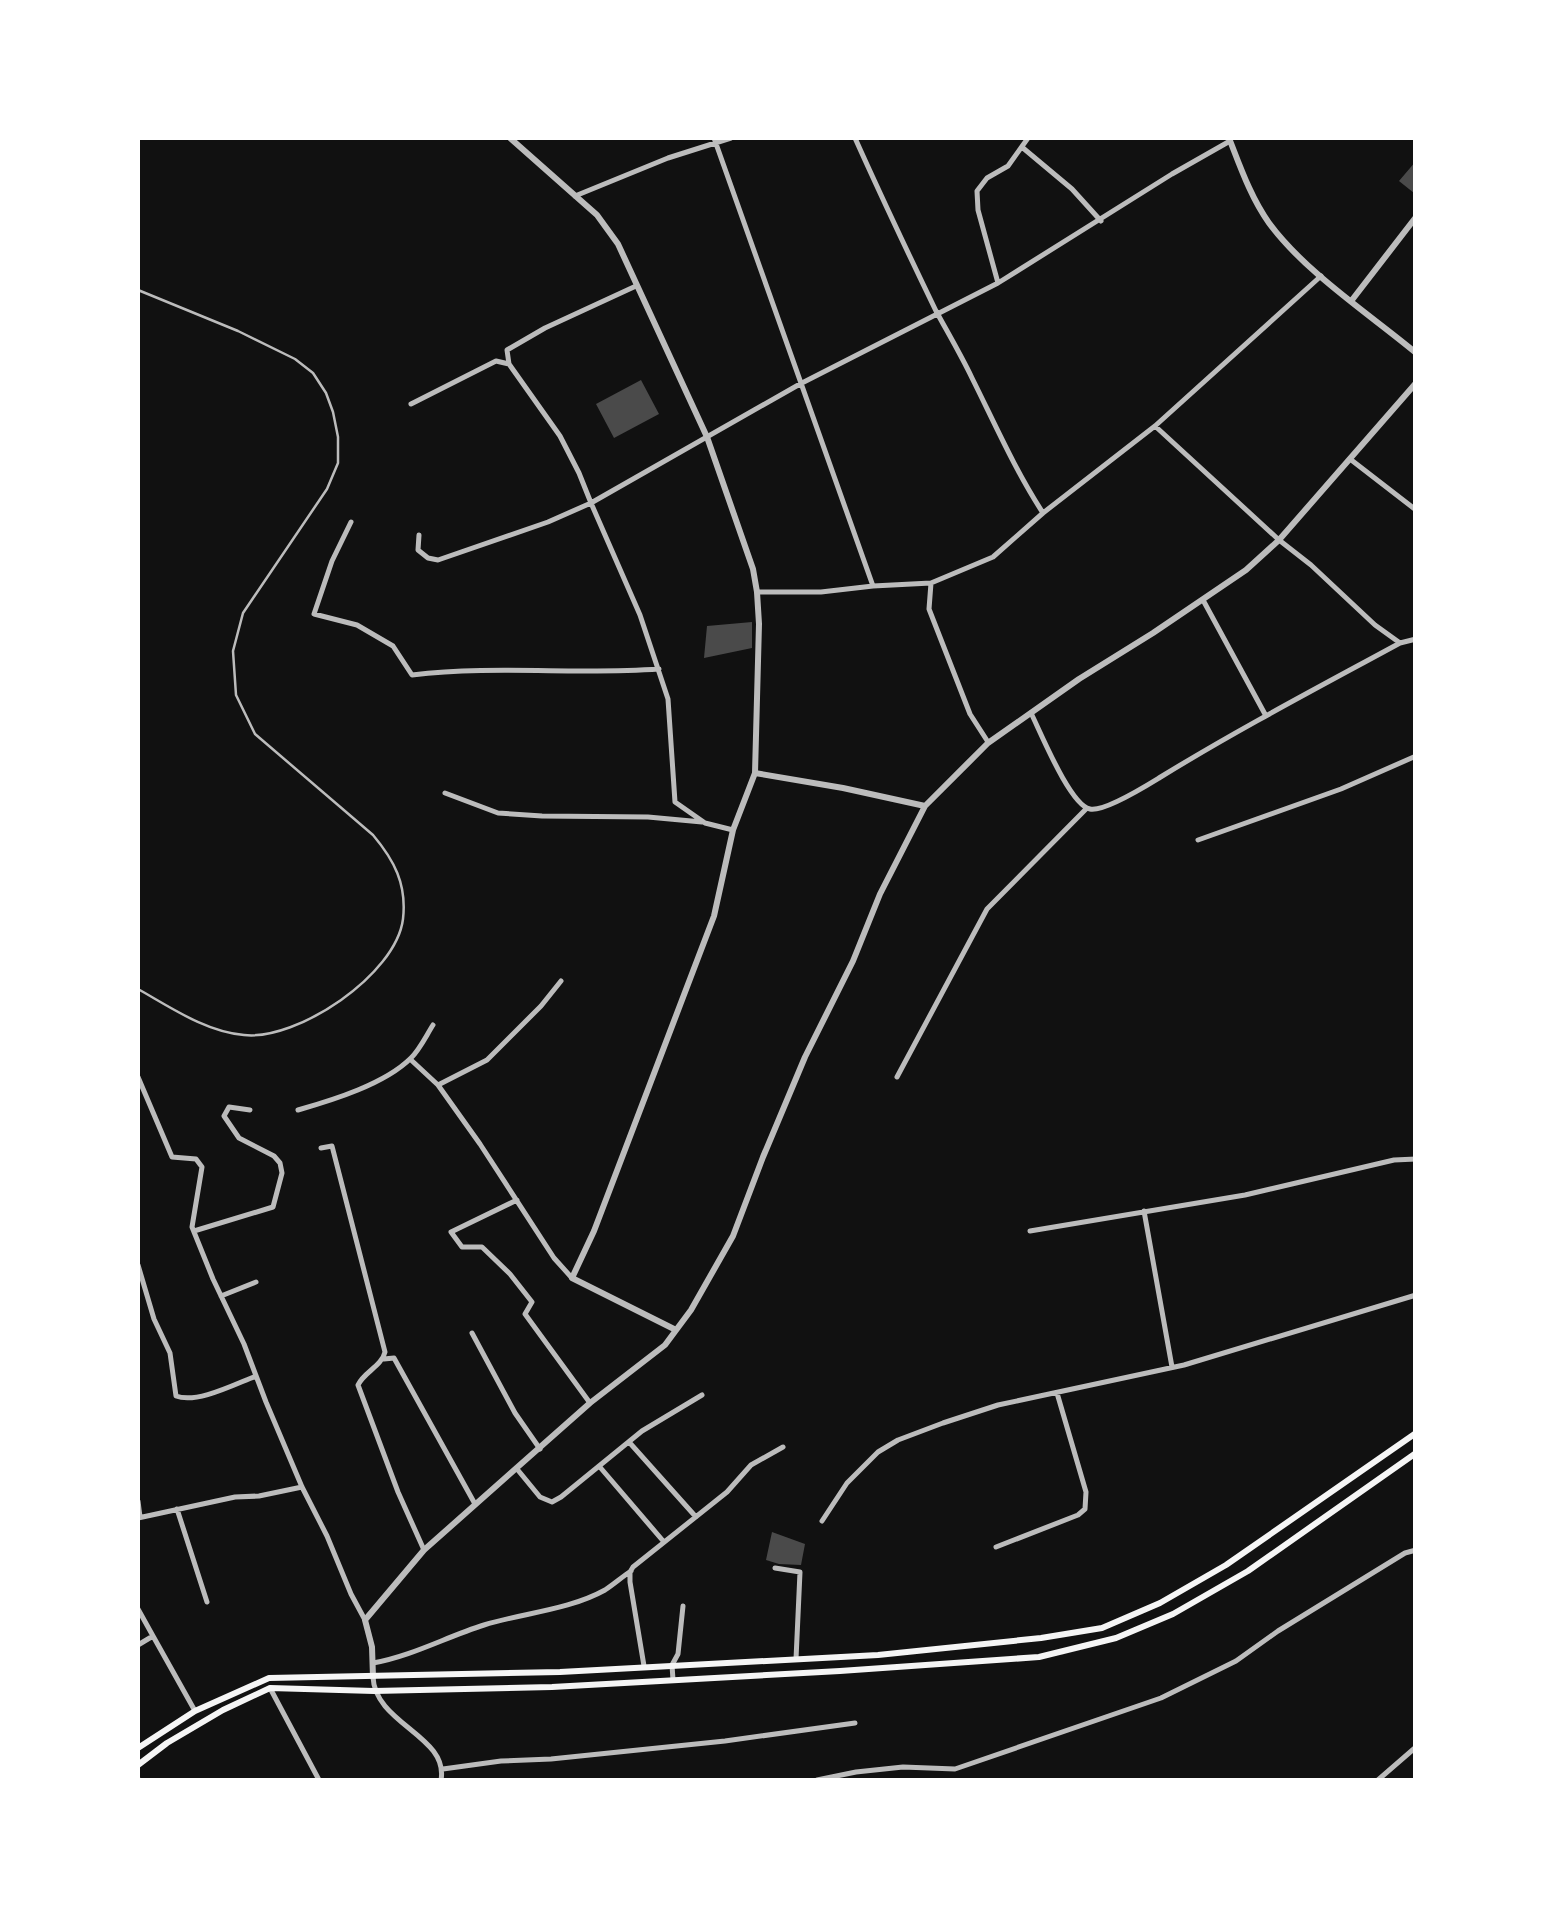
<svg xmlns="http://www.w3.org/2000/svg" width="1553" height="1918" font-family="Quicksand,sans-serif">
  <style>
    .building { fill: #4a4a4a }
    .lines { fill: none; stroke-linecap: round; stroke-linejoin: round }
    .service { stroke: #bcbcbc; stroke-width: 2.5 }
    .minor { stroke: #bcbcbc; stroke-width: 5 }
    .tertiary { stroke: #bcbcbc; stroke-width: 6 }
    .secondary { stroke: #f5f5f5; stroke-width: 6 }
  </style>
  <rect width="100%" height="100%" fill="#111"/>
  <path class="building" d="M 1416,161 L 1416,191 L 1414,193 L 1399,181 Z
    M 641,380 L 659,414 L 614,438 L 596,404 Z
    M 752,622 L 752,648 L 704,658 L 707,626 Z
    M 772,1532 L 805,1544 L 801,1565 L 779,1564 L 766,1560 Z"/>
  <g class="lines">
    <path class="service" d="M 138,290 L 238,331 L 295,359 L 313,373 L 326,393 L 333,412 L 338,437 L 338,463 L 327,489 L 243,613 L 233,651 L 236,695 L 255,734 L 373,835 C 394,860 407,884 403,919 C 396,975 297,1041 244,1035 C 206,1032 170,1007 138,989"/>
    <path class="minor" d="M 714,138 L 873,586
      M 855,138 C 881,196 908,253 936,311 C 948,333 961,355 972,378 C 995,424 1015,470 1043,513
      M 1023,148 L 1072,189 L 1101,221
      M 575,196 L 668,158 L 731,138
      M 998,283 L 978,210 L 977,191 L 987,178 L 1008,166 L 1028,138
      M 509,364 L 507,350 L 545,328 L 636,286
      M 411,404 L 496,361 L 509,364 L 560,436 L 579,473 L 591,503 L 548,522 L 438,560 L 428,558 L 418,550 L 419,535
      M 1155,426 L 1279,540 L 1311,565 L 1375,625 L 1400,643 L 1416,639
      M 1350,459 L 1416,510
      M 351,522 L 332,561 L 314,614 L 357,625 L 393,646 L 412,675 C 495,665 576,675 659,669
      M 931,583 L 929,609 L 970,714 L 988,742
      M 757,592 L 821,592 L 873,586 L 931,583 L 993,557 L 1043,513 L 1155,426 L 1321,276
      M 1203,600 L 1266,716
      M 1031,713 C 1041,733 1070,805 1090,809 C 1104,812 1146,786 1159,778 C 1237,730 1319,687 1400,643
      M 445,793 L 498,813 L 542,816 L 648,817 L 702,822
      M 733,830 L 705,823 L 675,802 L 668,699 L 640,615 L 591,503 L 800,384 L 998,283 L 1172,174 L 1230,141
      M 1198,840 L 1341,789 L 1416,756
      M 561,981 L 541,1006 L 487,1060 L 438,1085 L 480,1144 L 554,1258 L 572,1278
      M 410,1059 L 438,1085
      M 138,1077 L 172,1157 L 196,1159 L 202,1167 L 192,1227 L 213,1279 L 244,1344 L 266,1402 L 302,1487 L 327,1536 L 351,1594 L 365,1620
      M 897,1077 L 987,909 L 1086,809
      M 298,1110 C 333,1100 385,1084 411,1058 C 420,1049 426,1036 433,1025
      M 321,1148 L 332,1146 L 385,1352 C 382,1366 364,1372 358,1385 L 398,1492 L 424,1550
      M 517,1200 L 451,1232 L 462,1247 L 482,1247 L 510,1274 L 532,1302 L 525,1314 L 590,1403
      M 1144,1211 L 1172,1367
      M 194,1231 L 273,1207 L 282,1173 L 280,1163 L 274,1156 L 239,1138 L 224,1116 L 229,1107 L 250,1110
      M 1030,1231 L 1245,1195 L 1394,1160 L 1416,1159
      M 138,1265 L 154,1319 L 170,1353 L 176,1396 C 197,1404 235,1384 256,1376
      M 221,1296 L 256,1282
      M 472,1333 L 515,1413 L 540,1449
      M 384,1359 L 394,1358 L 475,1504
      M 629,1442 L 696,1517
      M 599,1466 L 664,1542
      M 517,1469 L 540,1497 L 552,1502 L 561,1497 L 642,1431 L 702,1395
      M 138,1501 L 140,1517
      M 177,1509 L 207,1602
      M 138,1518 L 235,1497 L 259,1496 L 302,1487
      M 822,1521 L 847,1483 L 878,1452 L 898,1440 L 943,1423 L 998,1405 L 1184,1365 L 1416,1295
      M 996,1547 L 1078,1515 L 1085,1509 L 1086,1492 L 1057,1393
      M 775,1568 L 800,1572 L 796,1659
      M 138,1609 L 153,1636
      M 138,1645 L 153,1636 L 195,1711
      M 373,1663 C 412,1656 446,1637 484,1625 C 523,1613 569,1610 605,1590 C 614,1584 622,1577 631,1571
      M 644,1666 L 630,1582 L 630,1572 L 633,1567 L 727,1492 L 751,1465 L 783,1447
      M 373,1677 C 375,1724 449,1736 441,1780
      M 673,1680 L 672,1665 L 678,1654 L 683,1606
      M 270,1688 L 319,1780
      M 443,1769 L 501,1761 L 551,1759 L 725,1741 L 855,1723
      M 138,1779 L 139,1780
      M 817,1780 L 856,1772 L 903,1767 L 955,1769 L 1161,1698 L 1236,1661 L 1278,1631 L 1405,1553 L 1416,1550
      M 1378,1780 L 1416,1747"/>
    <path class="tertiary" d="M 510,138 L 597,215 L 618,244 L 707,437 L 753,569 L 757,592 L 759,624 L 755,773 L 843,788 L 925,806
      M 1229,138 C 1240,166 1251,198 1269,223 C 1305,272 1369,314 1416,353
      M 1352,300 L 1416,217
      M 676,1330 L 572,1278 L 594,1231 L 714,916 L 733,830 L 755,773
      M 373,1677 L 372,1647 L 365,1620 L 424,1550 L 590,1403 L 665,1345 L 691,1310 L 733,1236 L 763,1157 L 805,1057 L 853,961 L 880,894 L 925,806 L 988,743 L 1079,679 L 1153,633 L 1246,570 L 1279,540 L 1416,383"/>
    <path class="secondary" d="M 138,1748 L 195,1711 L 269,1678 L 560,1672 L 878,1655 L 1041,1638 L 1102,1628 L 1160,1603 L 1226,1565 L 1416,1433
      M 138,1765 L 167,1743 L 223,1710 L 270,1688 L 374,1691 L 552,1687 L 840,1671 L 1039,1657 L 1116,1638 L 1173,1614 L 1248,1571 L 1416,1453"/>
  </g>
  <rect width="1553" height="1918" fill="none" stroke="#ffffff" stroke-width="280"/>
</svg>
